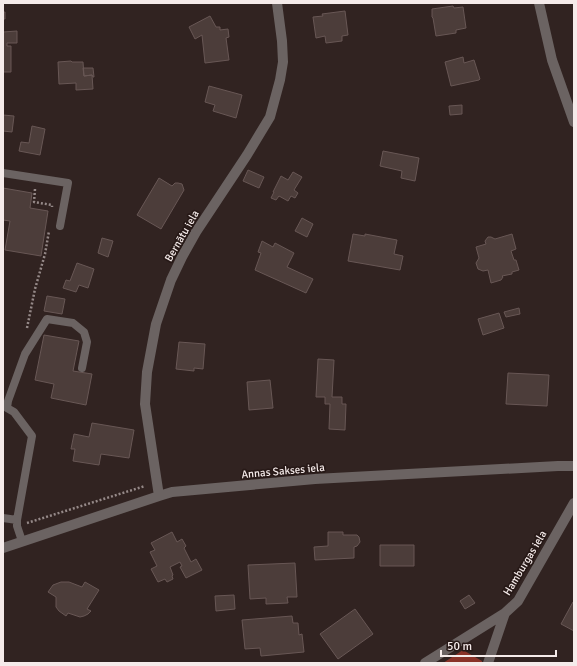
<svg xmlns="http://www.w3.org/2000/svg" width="577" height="666" font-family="Signika,sans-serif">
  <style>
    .forest { fill: #8a3329 }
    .building { fill: #4c3d3a; stroke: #685755 }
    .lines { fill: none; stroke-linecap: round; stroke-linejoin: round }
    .path { stroke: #958988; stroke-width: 2.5; stroke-dasharray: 2 2; stroke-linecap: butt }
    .service { stroke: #6b6362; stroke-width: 8 }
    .minor { stroke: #6b6362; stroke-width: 10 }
    .labels { text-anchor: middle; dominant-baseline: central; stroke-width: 3.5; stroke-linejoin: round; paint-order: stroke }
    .street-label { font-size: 11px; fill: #f5ebea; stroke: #271917 }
  </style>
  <rect width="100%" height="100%" fill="#312321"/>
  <path class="forest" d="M 463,650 L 482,661 L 482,663 L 443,663 Z"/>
  <path class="building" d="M 453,6 L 454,8 L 463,7 L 466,28 L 456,30 L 456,33 L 436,36 L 433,18 L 432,17 L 432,9 Z
    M 345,11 L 348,35 L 342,36 L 342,41 L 326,43 L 325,36 L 316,38 L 313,17 L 323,16 L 322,14 Z
    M 3,12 L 5,12 L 5,19 L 3,19 Z
    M 210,16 L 216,27 L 220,27 L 220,30 L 228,29 L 229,37 L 226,38 L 229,60 L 205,63 L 202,35 L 195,39 L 189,27 Z
    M 17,31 L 17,43 L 7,43 L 7,46 L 11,46 L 11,72 L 3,72 L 3,32 Z
    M 463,57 L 464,63 L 474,60 L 480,79 L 479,80 L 451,86 L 445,62 Z
    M 71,61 L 72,62 L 83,62 L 84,76 L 92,75 L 93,89 L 76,90 L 76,83 L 59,84 L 58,62 Z
    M 83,68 L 93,68 L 94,77 L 93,77 L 92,75 L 84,76 Z
    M 209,86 L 242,95 L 236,118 L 213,111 L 215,105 L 205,102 Z
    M 462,105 L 462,114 L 450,115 L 449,106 Z
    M 3,115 L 14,116 L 12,132 L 3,131 Z
    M 32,126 L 45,129 L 40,155 L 19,151 L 21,142 L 29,143 Z
    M 383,151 L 419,158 L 415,181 L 401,178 L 402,171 L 380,166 Z
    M 248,170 L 264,177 L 259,188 L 243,181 Z
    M 293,172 L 302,177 L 294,190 L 298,193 L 295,198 L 291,196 L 288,201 L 279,196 L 276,200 L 271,198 L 274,192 L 273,192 L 281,176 L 288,180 Z
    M 159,178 L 172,186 L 175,183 L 178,183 L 182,184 L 184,190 L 161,229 L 137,215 Z
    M 3,188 L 32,193 L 30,208 L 48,211 L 41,256 L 5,250 L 10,221 L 3,220 Z
    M 302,218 L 313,224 L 307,237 L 295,231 Z
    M 353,234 L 365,236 L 365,234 L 397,240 L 394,254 L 403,256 L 400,270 L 348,261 Z
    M 512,234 L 516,249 L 511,251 L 514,260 L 516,260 L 519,270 L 512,272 L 512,274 L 502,276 L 503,277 L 501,280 L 491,283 L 488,270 L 483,271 L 478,269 L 476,263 L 479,258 L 476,247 L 486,244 L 485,241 L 488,237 L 491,237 L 495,239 Z
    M 102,238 L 113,241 L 108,257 L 98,253 Z
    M 262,241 L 273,247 L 275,243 L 294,253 L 287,267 L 313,279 L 306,293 L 255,270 L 261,253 L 258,252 Z
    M 77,263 L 94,269 L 88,288 L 79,285 L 76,292 L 63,288 L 66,280 L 70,281 Z
    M 47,296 L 65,299 L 62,314 L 44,311 Z
    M 519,308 L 520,314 L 506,317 L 504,312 Z
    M 499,313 L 504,328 L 483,335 L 478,319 Z
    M 44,335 L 79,341 L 73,371 L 92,374 L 86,405 L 51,398 L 54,384 L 35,380 Z
    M 179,342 L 205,344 L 203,369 L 194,368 L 194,371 L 176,369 Z
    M 318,359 L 334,360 L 332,397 L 342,397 L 342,404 L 346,404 L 345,430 L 329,429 L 330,404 L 325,404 L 325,397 L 316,397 Z
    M 508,373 L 549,375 L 547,406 L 506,404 Z
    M 270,380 L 273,408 L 249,410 L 247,382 Z
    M 92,423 L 134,430 L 129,458 L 101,454 L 99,465 L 73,461 L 75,449 L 71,449 L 74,434 L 89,437 Z
    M 172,532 L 177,542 L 182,539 L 186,546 L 184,548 L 191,562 L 196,559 L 202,570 L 186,578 L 180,567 L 182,566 L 180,562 L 170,567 L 173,575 L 172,576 L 173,579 L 167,582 L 165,579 L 158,582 L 151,569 L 157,566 L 150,552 L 155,550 L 151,543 Z
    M 328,532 L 343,532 L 343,535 L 357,535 L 359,537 L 360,542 L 357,546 L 354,547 L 354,558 L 315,560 L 314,547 L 328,546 Z
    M 380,545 L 414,545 L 414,566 L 380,566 Z
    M 295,563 L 297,597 L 287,597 L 288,603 L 266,604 L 266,598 L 250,599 L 248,565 Z
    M 61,582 L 69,582 L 82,587 L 85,582 L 99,590 L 87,609 L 91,611 L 88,614 L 84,616 L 80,617 L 68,613 L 66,616 L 59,611 L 56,607 L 56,597 L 48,592 L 53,585 Z
    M 234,595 L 235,609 L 216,611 L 215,596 Z
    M 469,595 L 475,603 L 465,609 L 460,601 Z
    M 573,602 L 574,603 L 574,631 L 561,624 Z
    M 355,609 L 373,634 L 338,659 L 320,634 Z
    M 292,616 L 293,623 L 298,623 L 299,635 L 302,634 L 304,652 L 261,656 L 260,648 L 245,649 L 242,620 Z"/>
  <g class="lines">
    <path class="path" d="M 35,189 L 34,202 L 52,205 L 52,207
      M 27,328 L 35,289 L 45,254 L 49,231
      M 27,523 L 145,486"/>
    <path class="service" d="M 3,173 L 68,183 L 60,226
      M 3,518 L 17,520
      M 22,541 L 17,526 L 17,520 L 32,436 L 14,412 L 7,408 L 8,401 L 25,354 L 47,319 L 73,323 L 84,332 L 87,342 L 82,368"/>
    <path class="minor" d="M 539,3 L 552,60 L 574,122
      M 159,496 L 145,404 L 147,372 L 156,324 L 171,280 L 182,257 L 196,232 L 247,155 L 270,117 L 280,80 L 283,62 L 282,41 L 277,3
      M 3,548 L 159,496 L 172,492 L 315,479 L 558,466 L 574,466
      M 425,663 L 505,613 L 518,601 L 574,503
      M 488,663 L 505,613"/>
  </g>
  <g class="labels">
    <g class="street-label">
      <text transform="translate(182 236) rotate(-60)">Bernātu iela</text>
      <text transform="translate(283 471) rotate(-5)">Annas Sakses iela</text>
      <text transform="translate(525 563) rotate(-59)">Hamburgas iela</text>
    </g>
  </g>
  <rect width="577" height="666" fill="none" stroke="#f5ebea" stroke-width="8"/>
  <path d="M441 650v6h115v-6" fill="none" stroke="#f5ebea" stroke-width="2"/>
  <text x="447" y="650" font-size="12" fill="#f5ebea" stroke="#271917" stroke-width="3" paint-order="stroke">50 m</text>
</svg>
